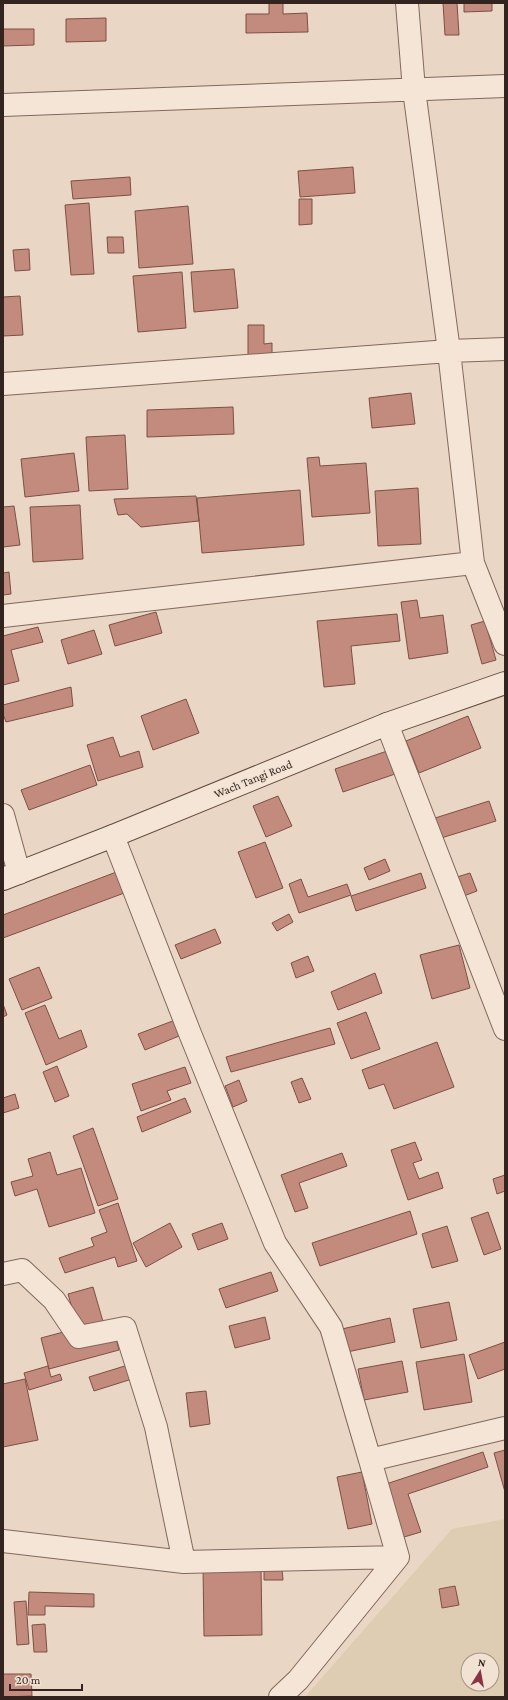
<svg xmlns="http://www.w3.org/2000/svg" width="508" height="1700" font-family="'Crimson Pro',serif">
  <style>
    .farmland { fill: #decdb2; fill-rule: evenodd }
    .building { fill: #c38b7e; stroke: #7e4f45 }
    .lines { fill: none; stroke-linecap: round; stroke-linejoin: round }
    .street-casing { stroke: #82685c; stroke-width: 24 }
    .secondary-casing { stroke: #634a3f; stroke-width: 24 }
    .street { stroke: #f5e5d6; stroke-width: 22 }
    .secondary { stroke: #f5e5d6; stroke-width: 22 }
    .labels { text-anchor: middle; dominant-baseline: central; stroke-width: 3; stroke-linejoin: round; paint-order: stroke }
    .street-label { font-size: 12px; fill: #33241f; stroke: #f1e2d3 }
  </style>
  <rect width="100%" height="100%" fill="#e9d6c4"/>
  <path class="farmland" d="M 505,1519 L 505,1697 L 305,1697 L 452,1529 ZM 468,1660 L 492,1660 L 492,1684 L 468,1684 Z"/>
  <path class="building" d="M 269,3 L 283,3 L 283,14 L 307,13 L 308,32 L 246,33 L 246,14 L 269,14 Z
    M 443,3 L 457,3 L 459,35 L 445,35 Z
    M 464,3 L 492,3 L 492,11 L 464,12 Z
    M 106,18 L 106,41 L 66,42 L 66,19 Z
    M 3,29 L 34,29 L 34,45 L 3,46 Z
    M 353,167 L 355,193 L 300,197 L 298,171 Z
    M 130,177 L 131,195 L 73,199 L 71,181 Z
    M 299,199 L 312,199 L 312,224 L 299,225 Z
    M 89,203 L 94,274 L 71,275 L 65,205 Z
    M 188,206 L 193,264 L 139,268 L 135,211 Z
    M 107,237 L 123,237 L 124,253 L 108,253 Z
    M 29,249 L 30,270 L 15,271 L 13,250 Z
    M 234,269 L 238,308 L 194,312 L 191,272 Z
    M 182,272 L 186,328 L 138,332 L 133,276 Z
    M 20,296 L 23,335 L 3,336 L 3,297 Z
    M 248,325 L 264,325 L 264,344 L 272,343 L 272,357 L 248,357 Z
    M 411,393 L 415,424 L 372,428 L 369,398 Z
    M 233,407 L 234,434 L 147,437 L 147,410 Z
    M 125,435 L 128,489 L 89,491 L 86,437 Z
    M 74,453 L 79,491 L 25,497 L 21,459 Z
    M 319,457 L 320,466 L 366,463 L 370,513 L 312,517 L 307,458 Z
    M 418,488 L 421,544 L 378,546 L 375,491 Z
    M 300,490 L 304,545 L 202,553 L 197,498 Z
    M 196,496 L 199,521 L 141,527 L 127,514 L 118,515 L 114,499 Z
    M 80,505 L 83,559 L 33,562 L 30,507 Z
    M 14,506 L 20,545 L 3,547 L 3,507 Z
    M 9,572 L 11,594 L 3,595 L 3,573 Z
    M 417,600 L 420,618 L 443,615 L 448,653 L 409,659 L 401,602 Z
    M 156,612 L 162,633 L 115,646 L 109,625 Z
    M 397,614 L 400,641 L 351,646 L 355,684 L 324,687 L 317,621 Z
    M 485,621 L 496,660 L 482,664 L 471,625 Z
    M 38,627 L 43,642 L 11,650 L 19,681 L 3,685 L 3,636 Z
    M 94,630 L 102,654 L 68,664 L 61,640 Z
    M 71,687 L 73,706 L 6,722 L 3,714 L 3,705 Z
    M 186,699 L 199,733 L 153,750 L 141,716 Z
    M 468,716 L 481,748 L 419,773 L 406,741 Z
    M 113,737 L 120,757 L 139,751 L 143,767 L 98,781 L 87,745 Z
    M 387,751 L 395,774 L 343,792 L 335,769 Z
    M 90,765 L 97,785 L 29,810 L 21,790 Z
    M 278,796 L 292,826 L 266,837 L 253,806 Z
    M 489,801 L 496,821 L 438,839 L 432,819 Z
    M 265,842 L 283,888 L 256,898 L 238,852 Z
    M 385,859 L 390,871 L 369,880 L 364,868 Z
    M 119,871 L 127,892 L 3,938 L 3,915 Z
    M 421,873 L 426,888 L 356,911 L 351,896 Z
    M 470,873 L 477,891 L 461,897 L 454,878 Z
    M 301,879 L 308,897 L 347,884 L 351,895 L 299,913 L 289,884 Z
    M 289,914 L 293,922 L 277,931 L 272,923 Z
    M 215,929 L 221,943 L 181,959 L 175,945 Z
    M 459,945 L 470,988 L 432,999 L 420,955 Z
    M 308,956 L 314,971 L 296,978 L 291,963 Z
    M 39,967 L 52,998 L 22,1010 L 9,979 Z
    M 375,973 L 382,993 L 338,1010 L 331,992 Z
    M 3,1004 L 7,1015 L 3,1017 Z
    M 45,1005 L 59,1039 L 81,1030 L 87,1047 L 46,1065 L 25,1013 Z
    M 366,1012 L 380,1049 L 351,1059 L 337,1023 Z
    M 178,1019 L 184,1034 L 145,1050 L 138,1034 Z
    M 330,1028 L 335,1044 L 231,1072 L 226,1057 Z
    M 437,1042 L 454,1087 L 394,1109 L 384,1084 L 369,1089 L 362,1070 Z
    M 57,1066 L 69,1096 L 55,1102 L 43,1072 Z
    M 185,1067 L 191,1083 L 167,1091 L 171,1100 L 141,1111 L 132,1084 Z
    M 302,1078 L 311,1099 L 299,1103 L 291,1082 Z
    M 239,1080 L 247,1101 L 233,1107 L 225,1086 Z
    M 15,1094 L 19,1108 L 3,1113 L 3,1098 Z
    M 185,1098 L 191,1112 L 142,1132 L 137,1117 Z
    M 93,1128 L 118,1199 L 98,1206 L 73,1136 Z
    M 415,1142 L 422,1160 L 413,1163 L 419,1179 L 438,1172 L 443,1188 L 408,1200 L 391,1150 Z
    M 50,1152 L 57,1175 L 81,1168 L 95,1213 L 49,1227 L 37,1189 L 15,1196 L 11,1182 L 33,1176 L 28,1159 Z
    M 342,1153 L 347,1166 L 299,1183 L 308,1208 L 295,1212 L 281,1175 Z
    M 505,1175 L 505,1191 L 497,1194 L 493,1179 Z
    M 118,1203 L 137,1261 L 118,1267 L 115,1257 L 65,1273 L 59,1258 L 94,1246 L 91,1238 L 107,1232 L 99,1210 Z
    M 410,1211 L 417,1234 L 320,1266 L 312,1243 Z
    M 488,1212 L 501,1249 L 484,1255 L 471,1218 Z
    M 170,1223 L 182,1247 L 146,1267 L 133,1243 Z
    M 222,1223 L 228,1239 L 198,1250 L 192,1234 Z
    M 447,1226 L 458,1261 L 432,1268 L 422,1234 Z
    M 271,1272 L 278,1291 L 226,1308 L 219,1289 Z
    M 93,1287 L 104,1325 L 79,1332 L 68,1294 Z
    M 449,1302 L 457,1340 L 421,1348 L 413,1309 Z
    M 265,1317 L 270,1339 L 235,1348 L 229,1326 Z
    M 390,1318 L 395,1342 L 347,1352 L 342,1329 Z
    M 71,1330 L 115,1335 L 119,1350 L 49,1369 L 41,1338 Z
    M 505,1342 L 505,1369 L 478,1379 L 469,1355 Z
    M 464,1354 L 472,1402 L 424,1410 L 416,1362 Z
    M 402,1361 L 408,1392 L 364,1400 L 358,1369 Z
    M 128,1365 L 132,1379 L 94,1391 L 89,1377 Z
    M 48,1366 L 51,1377 L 60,1374 L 62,1380 L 29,1390 L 24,1373 Z
    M 25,1379 L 38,1440 L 3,1447 L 3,1384 Z
    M 206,1391 L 210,1424 L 190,1427 L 186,1393 Z
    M 505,1450 L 505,1492 L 494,1453 Z
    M 483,1452 L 488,1467 L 408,1494 L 421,1532 L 404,1537 L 386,1484 Z
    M 362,1472 L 372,1524 L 348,1529 L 337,1477 Z
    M 261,1567 L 262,1635 L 204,1636 L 203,1568 Z
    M 264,1569 L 282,1569 L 283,1580 L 264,1580 Z
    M 455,1586 L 459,1605 L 442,1608 L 439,1589 Z
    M 29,1592 L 94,1594 L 94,1607 L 45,1606 L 45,1615 L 28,1615 Z
    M 26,1601 L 29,1644 L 17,1645 L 14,1602 Z
    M 45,1624 L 47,1652 L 34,1652 L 32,1625 Z
    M 3,1674 L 31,1674 L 32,1696 L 3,1697 Z"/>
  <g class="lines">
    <g class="street-casing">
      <path id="street" d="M 407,3 L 414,90 L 449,351 L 473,563 L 505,644
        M 3,105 L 505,86
        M 3,384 L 449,351 L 505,349
        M 3,616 L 473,563
        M 387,724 L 505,1029
        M 3,815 L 19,873
        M 113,836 L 189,1031 L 275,1243 L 331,1327 L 370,1460
        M 3,1274 L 22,1270 L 54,1300 L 79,1337 L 125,1328 L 156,1427 L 184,1562 L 398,1557
        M 3,1541 L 184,1562
        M 280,1697 L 298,1680 L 398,1557 L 370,1460 L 505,1428"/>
    </g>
    <g class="secondary-casing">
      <path id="secondary" d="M 3,879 L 113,836 L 387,724 L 505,683"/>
    </g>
    <use href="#street" class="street"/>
    <use href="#secondary" class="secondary"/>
  </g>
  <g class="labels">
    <g class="street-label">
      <text transform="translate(253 779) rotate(-22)">Wach Tangi Road</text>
    </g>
  </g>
  <rect width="508" height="1700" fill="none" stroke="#33241f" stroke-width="8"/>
  <g transform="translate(480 1672) rotate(11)"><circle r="19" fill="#f1e2d3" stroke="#a5968b"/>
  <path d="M0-3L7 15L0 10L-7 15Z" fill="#8a3347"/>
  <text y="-6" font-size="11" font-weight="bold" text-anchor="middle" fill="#33241f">N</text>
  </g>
  <path d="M10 1684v6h72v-6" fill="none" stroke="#33241f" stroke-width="2"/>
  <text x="16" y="1684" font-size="12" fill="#33241f" stroke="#f1e2d3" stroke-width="3" paint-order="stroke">20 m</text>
</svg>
